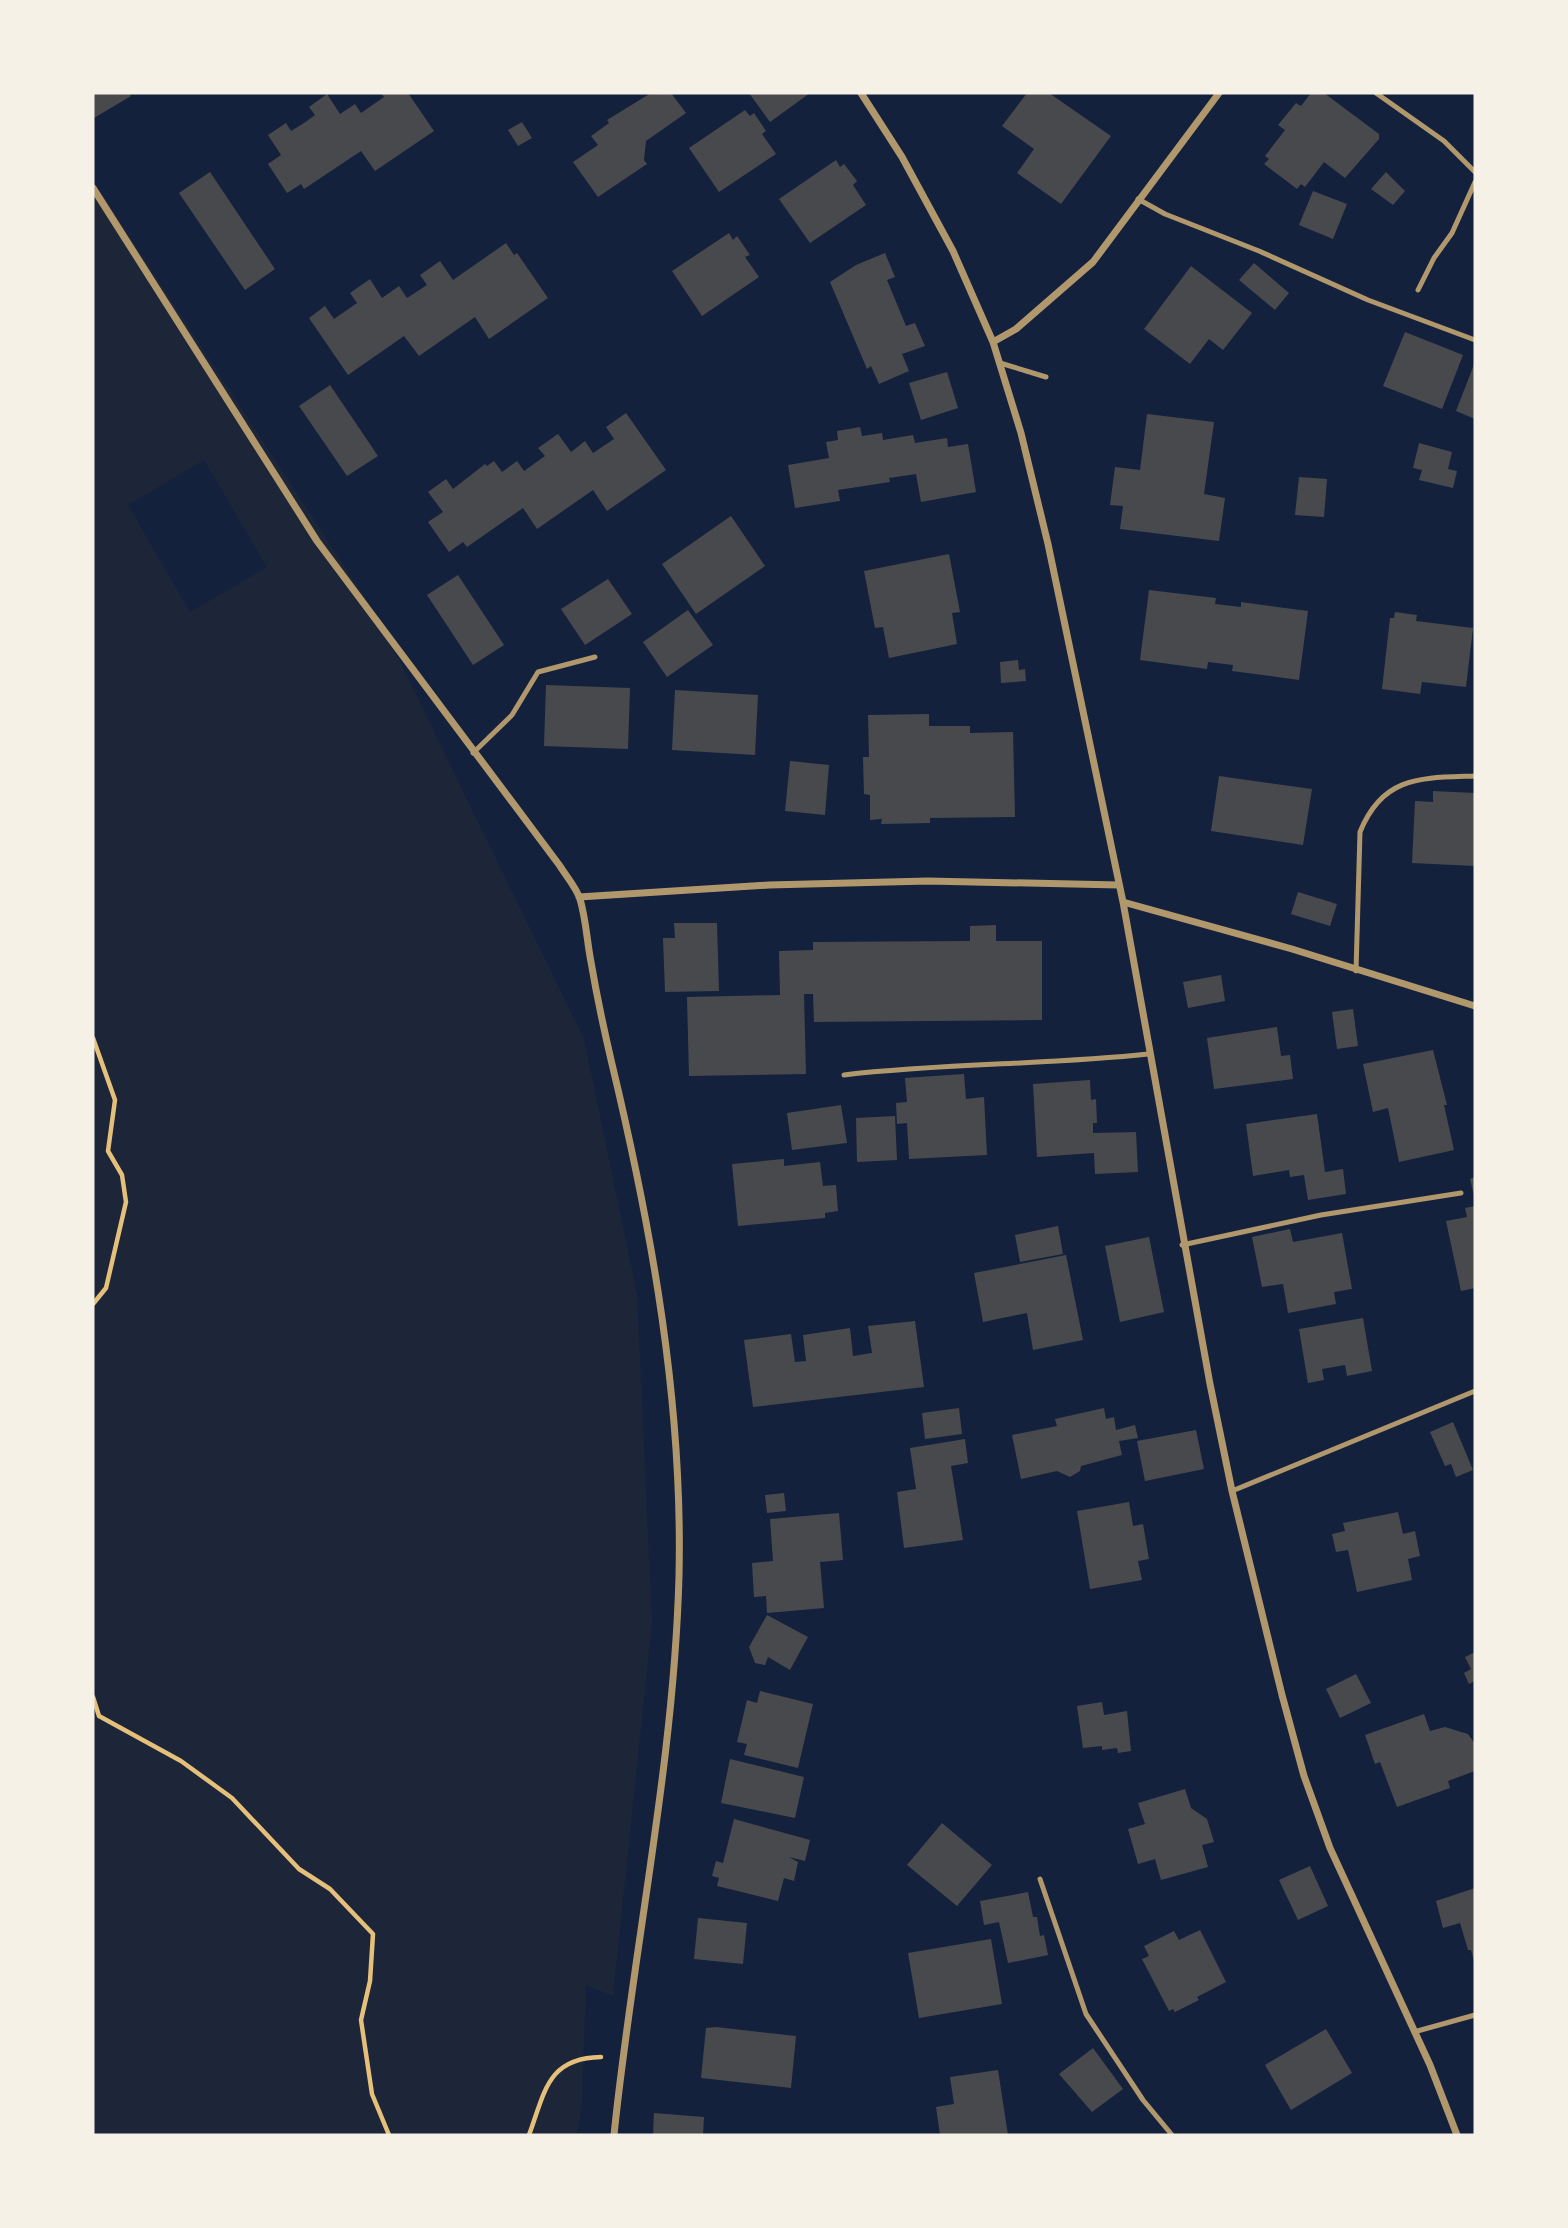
<svg xmlns="http://www.w3.org/2000/svg" width="1568" height="2228" font-family="'Work Sans',sans-serif">
  <style>
    .green { fill: #1d2539; fill-rule: evenodd }
    .building { fill: #48494c }
    .lines { fill: none; stroke-linecap: round; stroke-linejoin: round }
    .path { stroke: #e5c07b; stroke-width: 4.5 }
    .service { stroke: #b1986c; stroke-width: 5 }
    .minor { stroke: #b1986c; stroke-width: 7 }
  </style>
  <rect width="100%" height="100%" fill="#14213d"/>
  <path class="green" d="M 93,180 L 380,621 L 584,1039 L 637,1294 L 652,1622 L 613,1996 L 586,1985 L 582,2102 L 577,2135 L 93,2135 ZM 204,460 L 267,567 L 190,612 L 128,505 Z"/>
  <path class="building" d="M 93,93 L 129,93 L 131,96 L 94,118 Z
    M 381,93 L 408,93 L 434,131 L 375,171 L 361,151 L 304,189 L 301,184 L 287,193 L 268,164 L 281,155 L 268,135 L 286,123 L 291,131 L 304,123 L 315,115 L 309,107 L 327,94 L 340,114 L 355,104 L 361,113 L 384,97 Z
    M 651,93 L 671,93 L 686,113 L 646,141 L 644,160 L 647,164 L 598,197 L 573,162 L 598,145 L 591,136 L 609,123 L 607,120 Z
    M 749,93 L 810,93 L 770,122 Z
    M 1027,93 L 1049,93 L 1111,136 L 1061,204 L 1017,173 L 1034,149 L 1002,126 Z
    M 1311,93 L 1324,93 L 1379,134 L 1379,139 L 1345,178 L 1324,162 L 1305,187 L 1301,184 L 1297,189 L 1264,164 L 1269,159 L 1265,156 L 1285,130 L 1278,125 L 1296,103 L 1301,106 Z
    M 745,110 L 750,116 L 754,113 L 766,131 L 762,134 L 776,154 L 719,192 L 689,148 Z
    M 522,122 L 532,138 L 518,146 L 508,130 Z
    M 836,160 L 840,167 L 844,164 L 857,181 L 853,185 L 866,205 L 810,243 L 779,199 Z
    M 210,172 L 275,269 L 245,290 L 179,193 Z
    M 1386,172 L 1405,191 L 1393,205 L 1371,189 Z
    M 1313,191 L 1347,204 L 1333,239 L 1299,225 Z
    M 729,233 L 733,240 L 737,236 L 750,255 L 745,257 L 759,277 L 702,316 L 672,271 Z
    M 506,243 L 514,255 L 517,253 L 548,298 L 489,339 L 475,317 L 419,356 L 404,336 L 348,375 L 309,318 L 325,306 L 334,319 L 357,303 L 350,293 L 370,279 L 382,298 L 399,286 L 407,298 L 427,285 L 420,275 L 440,261 L 453,280 Z
    M 885,253 L 895,277 L 887,280 L 906,326 L 915,323 L 925,346 L 902,354 L 909,371 L 879,384 L 871,366 L 867,369 L 830,282 L 856,265 Z
    M 1254,263 L 1289,293 L 1275,310 L 1239,280 Z
    M 1191,266 L 1252,313 L 1223,350 L 1209,339 L 1190,364 L 1144,329 Z
    M 1405,332 L 1463,355 L 1442,409 L 1383,386 Z
    M 1475,362 L 1475,419 L 1456,411 Z
    M 947,372 L 958,408 L 921,420 L 909,383 Z
    M 330,385 L 378,456 L 347,476 L 299,406 Z
    M 626,413 L 666,470 L 607,511 L 593,490 L 537,529 L 523,508 L 467,547 L 463,542 L 449,552 L 428,522 L 443,512 L 428,492 L 446,479 L 453,489 L 485,464 L 487,466 L 494,461 L 502,472 L 517,461 L 524,471 L 545,456 L 538,448 L 558,434 L 571,452 L 585,441 L 593,453 L 614,439 L 606,427 Z
    M 1147,414 L 1214,422 L 1204,494 L 1225,498 L 1219,541 L 1120,529 L 1123,506 L 1110,505 L 1115,467 L 1140,470 Z
    M 860,427 L 862,436 L 882,433 L 883,440 L 913,435 L 915,443 L 947,438 L 948,447 L 968,444 L 976,492 L 921,502 L 916,474 L 889,478 L 890,482 L 838,490 L 840,501 L 795,508 L 788,465 L 829,458 L 826,442 L 838,440 L 837,431 Z
    M 1419,443 L 1452,452 L 1448,469 L 1457,471 L 1453,488 L 1419,480 L 1422,470 L 1413,468 Z
    M 1299,477 L 1327,479 L 1324,517 L 1295,515 Z
    M 731,516 L 765,566 L 696,614 L 662,564 Z
    M 949,554 L 960,612 L 952,613 L 957,644 L 889,658 L 883,627 L 875,628 L 864,571 Z
    M 458,575 L 504,645 L 473,665 L 427,595 Z
    M 608,579 L 632,614 L 585,645 L 561,609 Z
    M 1149,590 L 1216,598 L 1215,604 L 1241,607 L 1241,602 L 1308,611 L 1299,680 L 1232,671 L 1233,665 L 1208,662 L 1207,669 L 1140,660 Z
    M 688,610 L 713,645 L 667,677 L 643,642 Z
    M 1395,612 L 1417,615 L 1416,621 L 1473,628 L 1466,687 L 1422,682 L 1420,694 L 1382,689 L 1390,618 L 1394,618 Z
    M 1018,660 L 1019,670 L 1025,669 L 1026,681 L 1001,683 L 1000,662 Z
    M 546,685 L 630,688 L 628,749 L 544,746 Z
    M 675,690 L 758,695 L 755,755 L 672,750 Z
    M 929,714 L 929,726 L 970,726 L 970,733 L 1013,732 L 1015,817 L 930,818 L 930,823 L 881,824 L 882,819 L 870,820 L 870,795 L 864,794 L 863,757 L 869,757 L 868,715 Z
    M 790,761 L 829,765 L 825,815 L 785,811 Z
    M 1219,776 L 1312,789 L 1303,845 L 1211,831 Z
    M 1433,791 L 1475,793 L 1475,866 L 1412,863 L 1415,801 L 1433,802 Z
    M 1298,892 L 1337,904 L 1330,926 L 1291,914 Z
    M 674,923 L 717,923 L 719,991 L 665,992 L 663,938 L 675,938 Z
    M 996,925 L 996,941 L 1042,941 L 1042,1020 L 814,1022 L 813,994 L 804,994 L 806,1074 L 689,1076 L 687,997 L 780,995 L 779,951 L 813,950 L 813,942 L 970,941 L 970,926 Z
    M 1221,975 L 1225,1001 L 1188,1008 L 1183,982 Z
    M 1353,1009 L 1358,1046 L 1337,1049 L 1332,1012 Z
    M 1277,1027 L 1281,1056 L 1290,1055 L 1293,1079 L 1214,1089 L 1207,1038 Z
    M 1433,1050 L 1447,1105 L 1444,1105 L 1454,1150 L 1399,1162 L 1388,1108 L 1373,1112 L 1363,1064 Z
    M 964,1074 L 966,1099 L 984,1097 L 987,1155 L 909,1159 L 907,1123 L 897,1124 L 896,1103 L 907,1102 L 905,1078 Z
    M 1090,1080 L 1091,1100 L 1096,1099 L 1097,1123 L 1093,1123 L 1093,1133 L 1136,1132 L 1138,1172 L 1095,1174 L 1094,1153 L 1037,1157 L 1033,1084 Z
    M 841,1105 L 847,1143 L 792,1150 L 787,1113 Z
    M 1317,1114 L 1325,1172 L 1343,1169 L 1346,1194 L 1308,1200 L 1304,1175 L 1290,1177 L 1289,1170 L 1253,1176 L 1246,1124 Z
    M 895,1116 L 897,1160 L 857,1162 L 856,1118 Z
    M 784,1159 L 784,1166 L 820,1162 L 823,1186 L 836,1185 L 838,1211 L 825,1213 L 825,1218 L 738,1226 L 732,1164 Z
    M 1475,1177 L 1475,1196 L 1474,1196 L 1470,1179 Z
    M 1475,1206 L 1475,1288 L 1461,1291 L 1446,1221 L 1467,1217 L 1465,1208 Z
    M 1058,1226 L 1063,1254 L 1020,1262 L 1015,1235 Z
    M 1290,1229 L 1293,1242 L 1342,1233 L 1352,1289 L 1334,1292 L 1336,1304 L 1288,1313 L 1283,1284 L 1262,1287 L 1252,1237 Z
    M 1149,1237 L 1164,1312 L 1120,1322 L 1105,1246 Z
    M 1066,1255 L 1083,1340 L 1033,1350 L 1027,1313 L 983,1322 L 974,1273 Z
    M 1363,1318 L 1372,1371 L 1347,1376 L 1345,1365 L 1322,1369 L 1324,1380 L 1308,1383 L 1299,1329 Z
    M 915,1321 L 924,1387 L 753,1407 L 744,1340 L 791,1334 L 795,1362 L 806,1361 L 803,1335 L 850,1328 L 853,1356 L 872,1353 L 868,1326 Z
    M 959,1408 L 962,1434 L 925,1439 L 922,1413 Z
    M 1104,1408 L 1106,1419 L 1114,1417 L 1116,1430 L 1135,1425 L 1138,1438 L 1119,1441 L 1122,1455 L 1081,1466 L 1080,1471 L 1070,1477 L 1057,1471 L 1021,1479 L 1012,1435 L 1057,1426 L 1055,1419 Z
    M 1453,1422 L 1473,1470 L 1456,1477 L 1451,1464 L 1445,1466 L 1430,1432 Z
    M 1196,1430 L 1204,1469 L 1145,1481 L 1137,1441 Z
    M 965,1439 L 968,1463 L 951,1466 L 963,1540 L 904,1548 L 897,1492 L 916,1489 L 910,1448 Z
    M 784,1493 L 786,1511 L 767,1513 L 765,1495 Z
    M 1129,1502 L 1133,1526 L 1143,1524 L 1149,1559 L 1138,1561 L 1142,1580 L 1090,1589 L 1077,1511 Z
    M 1398,1512 L 1403,1534 L 1415,1531 L 1420,1556 L 1408,1559 L 1412,1580 L 1357,1592 L 1348,1550 L 1336,1552 L 1332,1534 L 1345,1531 L 1343,1523 Z
    M 839,1513 L 843,1560 L 820,1562 L 824,1608 L 767,1613 L 766,1596 L 754,1597 L 752,1563 L 773,1561 L 770,1519 Z
    M 767,1615 L 808,1637 L 790,1670 L 768,1657 L 765,1665 L 755,1663 L 749,1647 Z
    M 1475,1652 L 1475,1681 L 1469,1684 L 1464,1673 L 1471,1669 L 1465,1657 Z
    M 1356,1674 L 1371,1703 L 1340,1718 L 1326,1689 Z
    M 760,1691 L 813,1704 L 798,1768 L 744,1755 L 747,1744 L 737,1742 L 747,1700 L 757,1703 Z
    M 1102,1702 L 1104,1715 L 1127,1711 L 1131,1751 L 1118,1753 L 1117,1748 L 1102,1750 L 1102,1746 L 1083,1748 L 1077,1706 Z
    M 1424,1714 L 1430,1731 L 1445,1727 L 1468,1734 L 1475,1744 L 1475,1771 L 1448,1781 L 1450,1788 L 1397,1807 L 1380,1762 L 1375,1764 L 1365,1735 Z
    M 730,1759 L 804,1777 L 795,1818 L 721,1803 Z
    M 1185,1789 L 1191,1808 L 1207,1819 L 1214,1842 L 1202,1845 L 1208,1867 L 1161,1880 L 1155,1859 L 1138,1864 L 1128,1829 L 1145,1824 L 1138,1803 Z
    M 734,1819 L 810,1840 L 805,1861 L 789,1857 L 798,1862 L 794,1881 L 784,1878 L 778,1901 L 717,1886 L 719,1878 L 712,1876 L 716,1861 L 723,1863 Z
    M 942,1823 L 992,1865 L 957,1906 L 907,1865 Z
    M 1310,1866 L 1328,1906 L 1298,1920 L 1279,1880 Z
    M 1475,1888 L 1475,1961 L 1474,1961 L 1471,1950 L 1468,1950 L 1460,1923 L 1443,1928 L 1436,1901 Z
    M 1028,1892 L 1033,1917 L 1037,1917 L 1040,1936 L 1044,1935 L 1048,1955 L 1008,1963 L 999,1922 L 984,1925 L 980,1901 Z
    M 698,1918 L 747,1923 L 743,1964 L 694,1959 Z
    M 1200,1930 L 1226,1982 L 1197,1997 L 1199,2000 L 1175,2012 L 1173,2009 L 1169,2011 L 1142,1959 L 1149,1956 L 1144,1946 L 1174,1931 L 1179,1940 Z
    M 991,1939 L 1002,2004 L 919,2018 L 908,1953 Z
    M 716,2027 L 796,2036 L 791,2088 L 701,2078 L 706,2028 Z
    M 1326,2029 L 1352,2073 L 1291,2110 L 1265,2065 Z
    M 1093,2048 L 1123,2089 L 1092,2112 L 1059,2074 Z
    M 998,2070 L 1008,2135 L 940,2135 L 936,2107 L 954,2104 L 950,2077 Z
    M 654,2113 L 704,2117 L 703,2135 L 653,2135 Z"/>
  <g class="lines">
    <path class="path" d="M 93,1038 L 115,1100 L 108,1151 L 122,1175 L 126,1202 L 106,1288 L 93,1304
      M 93,1697 L 99,1716 L 181,1761 L 232,1798 L 299,1869 L 330,1889 L 373,1934 L 370,1981 L 361,2020 L 372,2094 L 389,2135
      M 529,2135 C 545,2092 547,2058 601,2057"/>
    <path class="service" d="M 1376,93 L 1444,141 L 1475,172
      M 1138,199 L 1165,214 L 1259,251 L 1368,300 L 1475,340
      M 1418,290 L 1434,258 L 1452,233 L 1475,182
      M 1000,363 L 1046,377
      M 473,753 L 512,715 L 538,672 L 595,657
      M 1356,971 L 1360,832 C 1383,775 1422,778 1475,776
      M 844,1075 C 945,1063 1047,1065 1148,1054
      M 1182,1245 L 1321,1215 L 1461,1193
      M 1232,1491 L 1475,1391
      M 1040,1879 L 1086,2014 L 1143,2100 L 1172,2135
      M 1414,2032 L 1475,2015"/>
    <path class="minor" d="M 861,93 L 902,157 L 953,251 L 993,342 L 1021,433 L 1048,544 L 1123,902 L 1210,1384 L 1232,1491 L 1282,1695 L 1304,1776 L 1330,1848 L 1430,2065 L 1457,2135
      M 93,188 L 317,541 L 560,866 C 566,876 576,887 580,899 C 586,919 587,942 591,962 C 597,997 604,1030 612,1064 C 652,1231 683,1403 679,1576 C 674,1764 633,1949 614,2135
      M 993,342 L 1016,329 L 1093,262 L 1219,93
      M 579,897 L 769,885 L 928,881 L 1119,885
      M 1123,902 L 1292,949 L 1475,1006"/>
  </g>
  <rect width="1568" height="2228" fill="none" stroke="#f6f1e7" stroke-width="189"/>
</svg>
